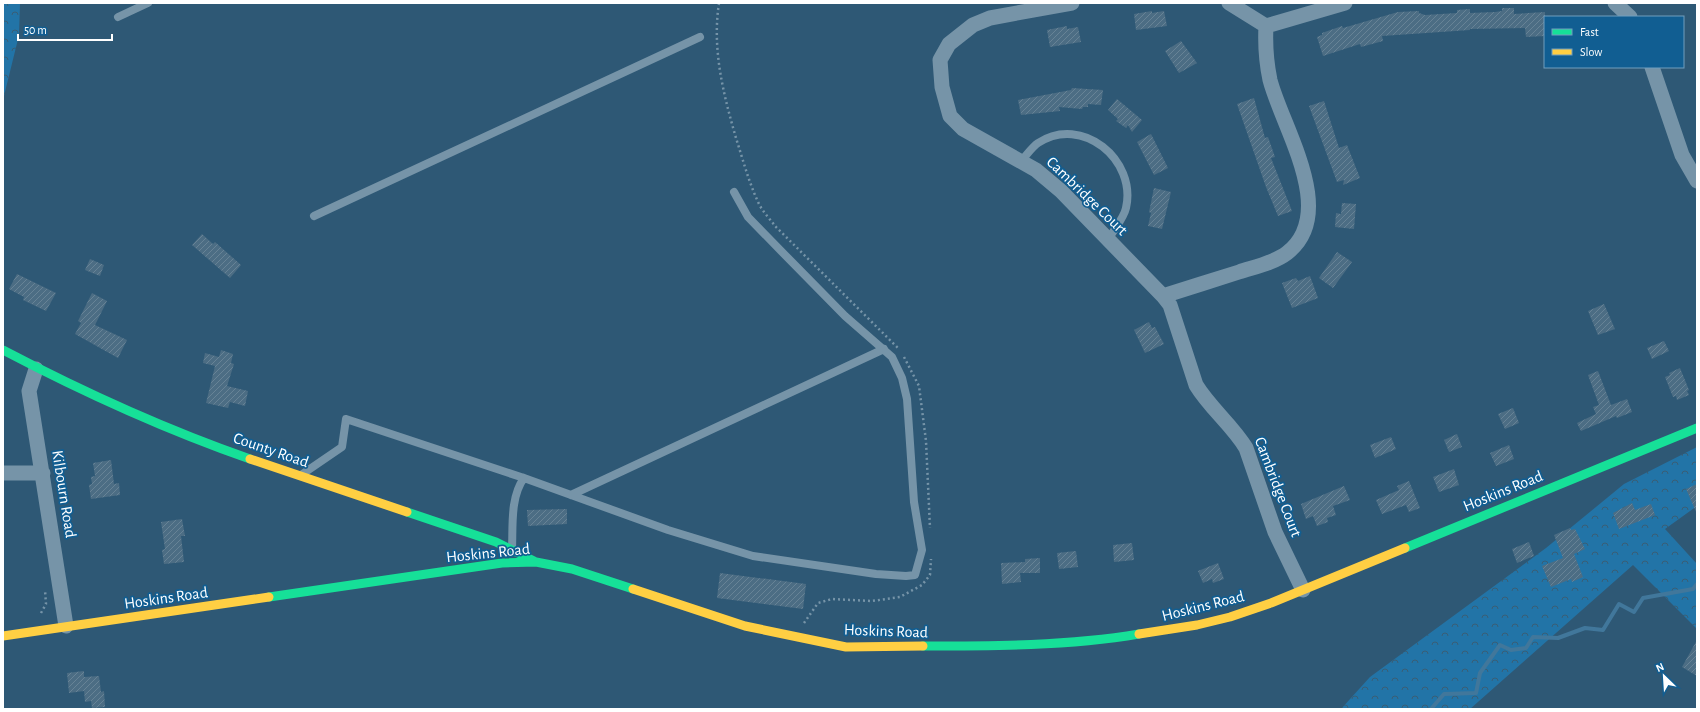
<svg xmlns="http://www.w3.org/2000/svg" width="1700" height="712" font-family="'Alegreya Sans',sans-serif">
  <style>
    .forest { fill: url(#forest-crowns) }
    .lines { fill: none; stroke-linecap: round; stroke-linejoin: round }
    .stream { stroke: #41779b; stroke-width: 4 }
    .building { fill: url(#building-hatch) }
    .path { stroke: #7694a8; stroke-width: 2.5; stroke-dasharray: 2 3; stroke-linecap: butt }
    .lane { stroke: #7694a8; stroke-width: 8 }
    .street { stroke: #7694a8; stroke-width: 15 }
    .fast { stroke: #16e098; stroke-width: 9 }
    .slow { stroke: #ffcf43; stroke-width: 9 }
    .labels { text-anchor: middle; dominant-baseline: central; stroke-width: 3.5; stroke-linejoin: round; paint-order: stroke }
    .street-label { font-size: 16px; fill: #fff; stroke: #115e92 }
  </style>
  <defs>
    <pattern id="forest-crowns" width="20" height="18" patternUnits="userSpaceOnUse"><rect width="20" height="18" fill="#2274a7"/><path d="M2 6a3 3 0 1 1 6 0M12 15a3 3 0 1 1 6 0" fill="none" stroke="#395e75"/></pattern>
    <pattern id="building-hatch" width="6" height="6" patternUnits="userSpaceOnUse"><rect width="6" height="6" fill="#4c6d84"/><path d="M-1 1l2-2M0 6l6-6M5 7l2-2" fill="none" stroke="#678396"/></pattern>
  </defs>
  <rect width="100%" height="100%" fill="#2e5875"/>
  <path class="forest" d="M 3,3 L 20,3 L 19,35 L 3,100 Z
    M 1697,447 L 1697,506 L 1665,529 L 1697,564 L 1697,629 L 1633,565 L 1470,709 L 1341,709 L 1370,677 L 1546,548 L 1624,484 Z"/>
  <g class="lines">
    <path class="stream" d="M 1431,709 L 1444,694 L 1476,693 L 1480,673 L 1500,645 L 1511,650 L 1526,648 L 1533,637 L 1558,638 L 1585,628 L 1603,630 L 1619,604 L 1634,612 L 1643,598 L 1693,589 L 1697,584"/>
  </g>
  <path class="building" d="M 1502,8 L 1514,8 L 1514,14 L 1545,12 L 1545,36 L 1526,37 L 1525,28 L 1470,29 L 1470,30 L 1382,36 L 1383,41 L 1361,47 L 1360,44 L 1323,56 L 1317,37 L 1322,35 L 1322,33 L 1342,26 L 1343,28 L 1398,12 L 1419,11 L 1419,13 L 1425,15 L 1457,13 L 1457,10 L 1470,9 L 1470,13 L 1495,12 L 1502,11 Z
    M 1152,11 L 1152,13 L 1164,11 L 1167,26 L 1136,30 L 1134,14 Z
    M 1067,26 L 1067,29 L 1078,27 L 1081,42 L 1050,47 L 1047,30 Z
    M 1181,41 L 1197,63 L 1179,73 L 1165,51 Z
    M 1072,88 L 1103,90 L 1101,105 L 1088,104 L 1088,107 L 1083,107 L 1082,109 L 1059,107 L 1060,111 L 1021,115 L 1018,100 L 1071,90 Z
    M 1254,98 L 1265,138 L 1268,137 L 1275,157 L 1271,158 L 1292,211 L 1278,216 L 1266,187 L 1237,104 Z
    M 1117,99 L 1142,120 L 1132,132 L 1128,125 L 1126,128 L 1116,121 L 1118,119 L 1108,110 Z
    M 1324,101 L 1339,148 L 1347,145 L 1360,178 L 1343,185 L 1344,180 L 1337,182 L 1309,106 Z
    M 1151,134 L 1168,168 L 1154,175 L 1137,142 Z
    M 1154,188 L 1171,192 L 1162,229 L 1148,226 L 1151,213 L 1149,212 Z
    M 1342,203 L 1356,204 L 1354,229 L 1335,227 L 1336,213 L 1341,214 Z
    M 202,234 L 213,244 L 215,242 L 241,265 L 230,278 L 192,245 Z
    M 1337,252 L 1352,262 L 1333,288 L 1319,278 Z
    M 90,259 L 104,265 L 100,276 L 85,270 Z
    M 17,274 L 56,293 L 46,311 L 23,300 L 24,297 L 9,289 Z
    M 1310,276 L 1318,298 L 1292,308 L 1282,283 L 1296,278 L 1298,281 Z
    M 92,293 L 107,301 L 95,325 L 127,340 L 118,358 L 75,334 L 81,323 L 78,321 Z
    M 1604,304 L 1615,329 L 1598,335 L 1588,311 Z
    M 1149,322 L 1152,328 L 1155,327 L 1164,344 L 1145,353 L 1134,330 Z
    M 1664,341 L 1669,351 L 1652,359 L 1647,348 Z
    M 221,350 L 233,354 L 231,363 L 234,364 L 227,386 L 248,391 L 245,406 L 230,402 L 228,408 L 206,403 L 215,366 L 203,363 L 205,353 L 219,357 Z
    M 1680,368 L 1689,390 L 1687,391 L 1689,395 L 1677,400 L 1676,396 L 1673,397 L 1665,377 L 1670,375 L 1669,373 Z
    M 1598,371 L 1611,405 L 1627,399 L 1632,412 L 1617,418 L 1616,416 L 1581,431 L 1577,423 L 1596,414 L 1593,407 L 1599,405 L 1588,375 Z
    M 1513,408 L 1519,423 L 1505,429 L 1498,414 Z
    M 1457,434 L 1462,447 L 1449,452 L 1444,440 Z
    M 1391,437 L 1396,449 L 1375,458 L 1370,445 Z
    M 1509,445 L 1514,459 L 1496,466 L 1490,453 Z
    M 111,460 L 114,484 L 119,483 L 120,495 L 91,499 L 89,485 L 92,484 L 91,477 L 95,476 L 93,463 Z
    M 1454,469 L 1459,485 L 1439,492 L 1433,477 Z
    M 1409,481 L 1420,508 L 1409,512 L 1406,505 L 1382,514 L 1376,500 L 1399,490 L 1397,486 Z
    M 1697,484 L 1697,514 L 1686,489 Z
    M 1344,486 L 1350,500 L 1333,506 L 1336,515 L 1327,518 L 1328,522 L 1317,526 L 1313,516 L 1306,519 L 1301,504 Z
    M 1632,503 L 1635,510 L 1651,504 L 1655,515 L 1619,529 L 1613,513 Z
    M 567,509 L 567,524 L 528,526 L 527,510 Z
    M 182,519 L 185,536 L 181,536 L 184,562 L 164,564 L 162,550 L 165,549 L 161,522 Z
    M 1570,528 L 1571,530 L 1575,529 L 1585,549 L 1574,554 L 1583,577 L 1572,582 L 1571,579 L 1551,587 L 1542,566 L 1563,558 L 1554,535 Z
    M 1529,542 L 1534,556 L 1517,563 L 1512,549 Z
    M 1132,543 L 1134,560 L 1114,562 L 1113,545 Z
    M 1076,551 L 1078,567 L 1059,569 L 1057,553 Z
    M 1040,558 L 1040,573 L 1020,573 L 1021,582 L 1002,584 L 1001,563 L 1025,562 L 1025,559 Z
    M 1218,563 L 1224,579 L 1213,583 L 1212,579 L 1203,583 L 1198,571 Z
    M 720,573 L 806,584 L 803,609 L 717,598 Z
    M 1697,640 L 1697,676 L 1682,667 Z
    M 84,671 L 84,677 L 99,676 L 101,692 L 104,691 L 105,707 L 92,708 L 91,701 L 85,702 L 84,691 L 69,693 L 67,673 Z"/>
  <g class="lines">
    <path class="path" d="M 719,3 C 712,49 723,93 736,138 C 743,160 749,183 759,204 C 763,212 770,219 775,226 L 898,348
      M 904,357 L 919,386 L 926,441 L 930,528
      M 41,613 L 46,604 L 45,590
      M 804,623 L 818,603 L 832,599 L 872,601 L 900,597 L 922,585 L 930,575 L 931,559"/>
    <path class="lane" d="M 118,17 L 148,3
      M 1021,161 C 1026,156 1032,147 1038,143 C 1082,114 1137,160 1126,208 C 1124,218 1113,231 1108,240
      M 314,216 L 700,37
      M 301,475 L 342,447 L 346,419 L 524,478 L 668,530 L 753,556 L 876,574 L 906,576 L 915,575 L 922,550 L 914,502 L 907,399 L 902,378 L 892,357 L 845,316 L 786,256 L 748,217 L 734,192
      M 571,495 L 884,349
      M 512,549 C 513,527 510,497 524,478"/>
    <path class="street" d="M 1072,3 L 990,18 L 973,25 L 949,44 L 940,60 L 942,87 L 950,116 L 963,129 L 1036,170 L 1061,191 L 1163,296
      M 1229,3 L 1266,26 L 1345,3
      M 1615,3 L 1630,17
      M 1266,26 C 1265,45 1266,61 1270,80 C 1282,127 1339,213 1287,253 C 1274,263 1254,267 1239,272 C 1214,280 1188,288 1163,296 L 1170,305 L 1196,385 C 1210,408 1232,425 1246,448 L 1275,532 L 1303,590
      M 1652,67 L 1682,155 L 1697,181
      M 36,369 L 29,391 L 66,626
      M 3,473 L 43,473"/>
    <path class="fast" d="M 3,350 C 83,392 164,429 250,459
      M 407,512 L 496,542 L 534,561
      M 1405,548 L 1697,428
      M 269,597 L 502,563 L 536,562 L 572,569 L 633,589
      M 923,646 C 994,646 1068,646 1139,634"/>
    <path class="slow" d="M 250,459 L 407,512
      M 633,589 L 745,626 L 846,647 L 923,646
      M 1139,634 L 1197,625 L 1230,617 L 1271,603 L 1405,548
      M 3,636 L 269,597"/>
  </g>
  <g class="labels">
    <g class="street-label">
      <text transform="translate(1087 196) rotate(44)">Cambridge Court</text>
      <text transform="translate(271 450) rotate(19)">County Road</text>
      <text transform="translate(1278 487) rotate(69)">Cambridge Court</text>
      <text transform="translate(1503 491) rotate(-22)">Hoskins Road</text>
      <text transform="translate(64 494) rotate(81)">Kilbourn Road</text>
      <text transform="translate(488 553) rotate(-6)">Hoskins Road</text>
      <text transform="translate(166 598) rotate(-8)">Hoskins Road</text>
      <text transform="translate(1203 606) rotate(-14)">Hoskins Road</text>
      <text transform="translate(886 631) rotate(2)">Hoskins Road</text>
    </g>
  </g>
  <rect width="1700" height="712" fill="none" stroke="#ffffff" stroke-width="8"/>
  <rect x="1544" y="16" width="140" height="52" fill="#115e92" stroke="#709ebe"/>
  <rect x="1552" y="29" width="20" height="6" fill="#16e098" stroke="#709ebe"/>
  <text x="1580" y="36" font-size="12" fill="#ffffff">Fast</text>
  <rect x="1552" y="49" width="20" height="6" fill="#ffcf43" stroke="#709ebe"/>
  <text x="1580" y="56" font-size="12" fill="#ffffff">Slow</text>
  <g transform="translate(1664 676) rotate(335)" stroke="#115e92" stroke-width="3" paint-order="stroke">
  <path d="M0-3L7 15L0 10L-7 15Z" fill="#ffffff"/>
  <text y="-6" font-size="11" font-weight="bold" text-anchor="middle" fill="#ffffff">N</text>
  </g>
  <path d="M18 34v6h94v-6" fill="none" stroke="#ffffff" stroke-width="2"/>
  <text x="24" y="34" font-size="12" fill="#ffffff" stroke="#115e92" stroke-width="3" paint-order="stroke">50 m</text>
</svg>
